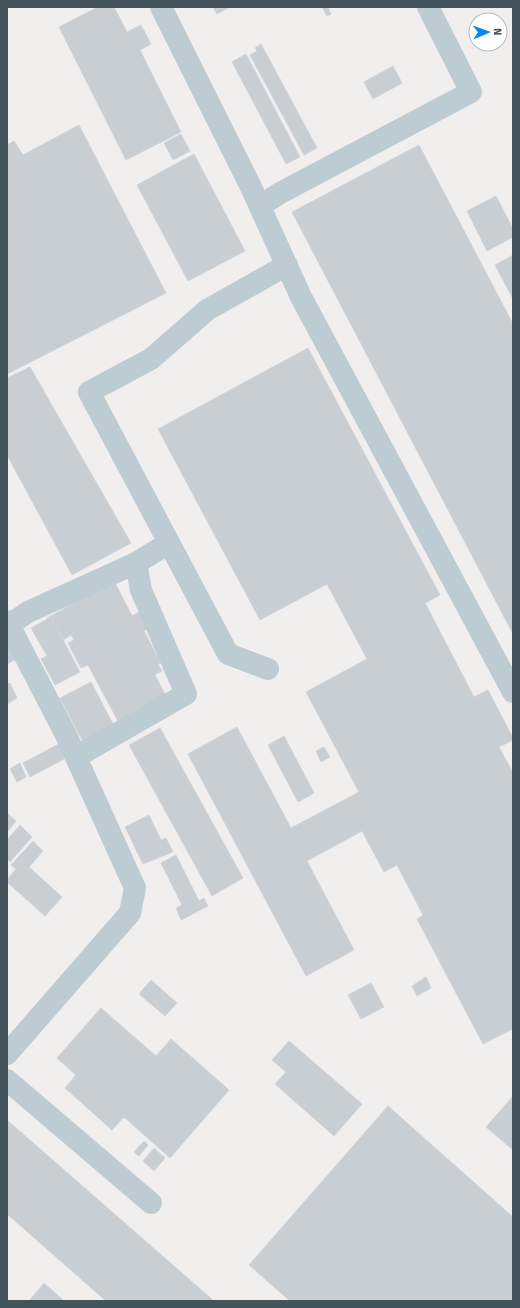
<svg xmlns="http://www.w3.org/2000/svg" width="520" height="1308" font-family="'Fira Sans',sans-serif">
  <style>
    .building { fill: #c9ced3; stroke: #d1d5da }
    .lines { fill: none; stroke-linecap: round; stroke-linejoin: round }
    .minor { stroke: #bdcbd2; stroke-width: 22 }
  </style>
  <rect width="100%" height="100%" fill="#f1eeee"/>
  <path class="building" d="M 98,7 L 114,7 L 127,32 L 141,25 L 151,44 L 140,50 L 181,132 L 126,160 L 59,27 Z
    M 213,7 L 230,7 L 217,14 Z
    M 322,7 L 328,7 L 331,14 L 327,16 Z
    M 261,44 L 317,148 L 304,155 L 250,55 L 257,51 L 255,48 Z
    M 246,54 L 300,157 L 286,164 L 232,62 Z
    M 393,66 L 402,83 L 373,99 L 364,82 Z
    M 79,125 L 166,293 L 7,374 L 7,145 L 14,141 L 23,155 Z
    M 181,134 L 190,151 L 173,160 L 164,143 Z
    M 419,145 L 513,324 L 513,634 L 292,212 Z
    M 194,154 L 245,251 L 188,281 L 137,185 Z
    M 496,196 L 513,229 L 513,237 L 487,251 L 467,211 Z
    M 513,255 L 513,299 L 495,265 Z
    M 308,348 L 440,595 L 425,603 L 474,697 L 488,690 L 513,738 L 513,740 L 499,747 L 513,773 L 513,1029 L 483,1044 L 417,919 L 423,915 L 397,865 L 384,872 L 362,831 L 307,861 L 354,950 L 306,976 L 188,754 L 237,727 L 291,828 L 359,792 L 306,692 L 367,659 L 327,584 L 260,620 L 158,429 Z
    M 30,367 L 131,543 L 72,575 L 7,455 L 7,378 Z
    M 114,581 L 132,616 L 139,612 L 148,628 L 144,631 L 161,663 L 158,664 L 162,671 L 155,675 L 167,698 L 119,723 L 88,665 L 81,668 L 68,643 L 74,640 L 71,635 L 63,640 L 51,617 L 47,618 Z
    M 51,617 L 80,672 L 55,685 L 41,659 L 47,656 L 31,628 Z
    M 9,645 L 16,659 L 7,664 L 7,647 Z
    M 91,682 L 114,726 L 83,742 L 60,698 Z
    M 10,683 L 17,698 L 7,704 L 7,684 Z
    M 160,728 L 243,878 L 212,896 L 129,745 Z
    M 284,736 L 314,793 L 298,802 L 268,745 Z
    M 59,744 L 66,758 L 30,777 L 23,763 Z
    M 324,747 L 330,757 L 321,762 L 316,751 Z
    M 20,763 L 26,777 L 17,782 L 10,769 Z
    M 7,813 L 16,821 L 7,832 Z
    M 149,815 L 161,840 L 166,838 L 173,852 L 143,864 L 125,827 Z
    M 20,825 L 32,837 L 10,862 L 7,859 L 7,840 Z
    M 33,841 L 43,851 L 29,867 L 62,897 L 45,916 L 7,882 L 7,880 L 16,869 L 11,865 Z
    M 176,855 L 199,901 L 204,898 L 208,906 L 181,920 L 176,908 L 182,905 L 161,863 Z
    M 426,977 L 431,988 L 417,996 L 412,986 Z
    M 151,980 L 177,1003 L 165,1016 L 139,994 Z
    M 371,983 L 384,1007 L 361,1019 L 348,995 Z
    M 101,1008 L 156,1056 L 171,1039 L 229,1090 L 170,1158 L 124,1117 L 112,1130 L 65,1088 L 76,1075 L 57,1058 Z
    M 289,1041 L 362,1104 L 334,1136 L 275,1084 L 286,1072 L 272,1060 Z
    M 513,1096 L 513,1150 L 486,1127 Z
    M 388,1106 L 513,1217 L 513,1301 L 290,1301 L 249,1265 Z
    M 7,1120 L 214,1301 L 106,1301 L 7,1214 Z
    M 144,1141 L 148,1145 L 139,1156 L 134,1152 Z
    M 154,1148 L 165,1158 L 154,1171 L 143,1161 Z
    M 44,1283 L 64,1301 L 29,1301 Z"/>
  <g class="lines">
    <path class="minor" d="M 161,7 L 250,185 L 301,297 L 513,692
      M 260,206 L 280,193 L 471,92 L 428,7
      M 7,621 L 66,735 L 135,888 L 130,913 L 7,1054
      M 9,625 L 28,612 L 136,563
      M 268,669 L 228,654 L 89,392 L 151,359 L 207,310 L 287,265
      M 76,757 L 186,694 L 141,590 L 136,563 L 169,543
      M 7,1080 L 151,1203"/>
  </g>
  <rect width="520" height="1308" fill="none" stroke="#44545d" stroke-width="16"/>
  <g transform="translate(488 32) rotate(88)"><circle r="19" fill="#ffffff" stroke="#b4bbbe"/>
  <path d="M0-3L7 15L0 10L-7 15Z" fill="#0886f1"/>
  <text y="-6" font-size="11" font-weight="bold" text-anchor="middle" fill="#44545d">N</text>
  </g>
</svg>
